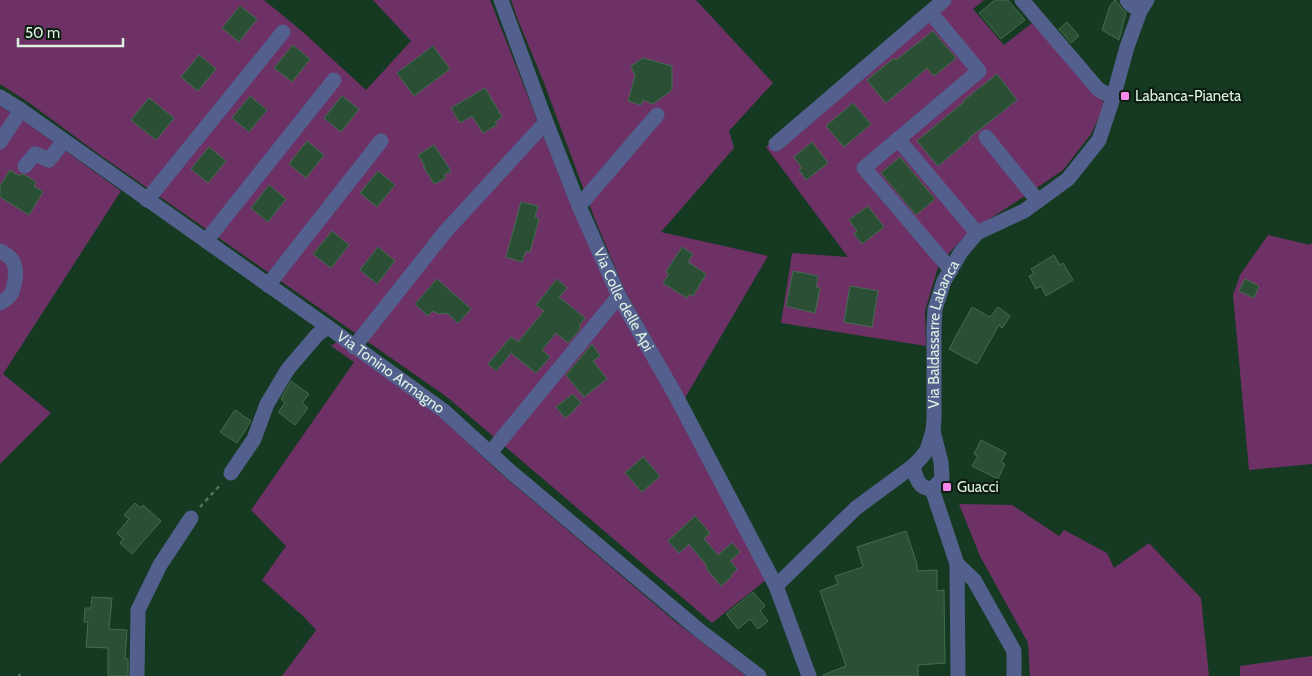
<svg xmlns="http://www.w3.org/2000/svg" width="1312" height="676" font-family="Cabin,sans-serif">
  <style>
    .green { fill: #6d3166 }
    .building { fill: #2a4f35; stroke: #456b4f }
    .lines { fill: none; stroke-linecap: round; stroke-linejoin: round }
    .path { stroke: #54745d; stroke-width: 2.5; stroke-dasharray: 4 4; stroke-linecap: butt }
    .minor { stroke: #53608e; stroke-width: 15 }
    .poi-dot { fill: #f888ea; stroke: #0e1d12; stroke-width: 2 }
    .labels { text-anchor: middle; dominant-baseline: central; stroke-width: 4.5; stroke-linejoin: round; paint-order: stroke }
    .poi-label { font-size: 15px; fill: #dcf1e0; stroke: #0e1d12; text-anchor: start }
    .street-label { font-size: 15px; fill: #dcf1e0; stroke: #0e1d12 }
  </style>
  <rect width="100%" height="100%" fill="#153a21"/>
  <path class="green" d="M 0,0 L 264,0 L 304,33 L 366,90 L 411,41 L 373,0 L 490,0 L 572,208 L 767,579 L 712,623 L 447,397 L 100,155 L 28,102 L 0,84 Z
    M 511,0 L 696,0 L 773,83 L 729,131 L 734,148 L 661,232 L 768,256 L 685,398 L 625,291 L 594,217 L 544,83 L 518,20 Z
    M 934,0 L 984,0 L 973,9 L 1004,45 L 1032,23 L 1105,104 L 1091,134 L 1063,170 L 1025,196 L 968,233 L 939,264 L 925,311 L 926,346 L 781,323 L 792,253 L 848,257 L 766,147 Z
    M 0,106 L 24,121 L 121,191 L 3,374 L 51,413 L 0,464 Z
    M 1268,235 L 1310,245 L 1312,242 L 1312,464 L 1249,470 L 1233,295 L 1240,275 Z
    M 338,341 L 435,412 L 499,472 L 677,623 L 746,676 L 282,676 L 316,630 L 303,616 L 262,580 L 286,546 L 251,510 L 354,362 L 331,346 Z
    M 959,504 L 1012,505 L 1059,536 L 1064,530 L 1107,553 L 1114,568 L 1149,543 L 1201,598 L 1209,676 L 1030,676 L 1028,643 L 980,556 Z
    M 1312,656 L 1312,676 L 1240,676 L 1240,666 Z"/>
  <path class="building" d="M 995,0 L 1008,0 L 1025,20 L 1001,39 L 979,13 Z
    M 1115,0 L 1126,13 L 1119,40 L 1102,30 L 1110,6 Z
    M 240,6 L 257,19 L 239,42 L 222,28 Z
    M 1067,22 L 1079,36 L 1071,43 L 1059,29 Z
    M 933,31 L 956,58 L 934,76 L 927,68 L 886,103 L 867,80 L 894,58 L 896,60 Z
    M 293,45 L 310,59 L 292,82 L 274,68 Z
    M 433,46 L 450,69 L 414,96 L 397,73 Z
    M 199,55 L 216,69 L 198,91 L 181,77 Z
    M 643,58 L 672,66 L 672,90 L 653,104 L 643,100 L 641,105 L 628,101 L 635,76 L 631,66 Z
    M 997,74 L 1017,100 L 969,138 L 970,139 L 938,166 L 917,141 L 964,102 L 963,101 Z
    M 485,88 L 502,117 L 495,122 L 497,125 L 483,133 L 472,116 L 460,123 L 451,108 Z
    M 250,96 L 267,110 L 249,132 L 232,118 Z
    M 342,96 L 359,109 L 341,132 L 324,118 Z
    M 149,98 L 174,118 L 156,140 L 131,120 Z
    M 853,103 L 871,124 L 844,147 L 826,126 Z
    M 307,141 L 324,155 L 306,178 L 289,164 Z
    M 812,142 L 828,163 L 806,180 L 799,170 L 802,168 L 794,157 Z
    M 434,145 L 451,171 L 444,175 L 446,178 L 434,184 L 423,166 L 425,166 L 418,155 Z
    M 209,147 L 226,161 L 208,183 L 191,169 Z
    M 900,157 L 935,199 L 916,215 L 881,173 Z
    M 10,170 L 20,176 L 21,174 L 25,175 L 36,182 L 34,186 L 43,192 L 29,215 L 0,197 L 0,186 Z
    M 378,171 L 395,185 L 377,207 L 360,193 Z
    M 269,185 L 286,199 L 268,222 L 251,208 Z
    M 521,202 L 538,206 L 535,217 L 539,219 L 530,252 L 526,251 L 522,262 L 506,257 Z
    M 868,206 L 884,227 L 862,244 L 854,234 L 857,231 L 849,220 Z
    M 332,231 L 349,245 L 331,268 L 313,254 Z
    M 378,247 L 395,261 L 377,284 L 360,270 Z
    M 682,247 L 693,254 L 688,262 L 706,274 L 693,296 L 690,294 L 687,298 L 663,283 L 669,274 L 666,272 Z
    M 1054,255 L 1060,265 L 1063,263 L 1073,280 L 1046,296 L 1041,286 L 1036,289 L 1029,276 L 1034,274 L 1031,269 Z
    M 793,271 L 818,276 L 816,287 L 820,288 L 815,313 L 786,306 Z
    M 437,279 L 471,309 L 458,323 L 447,313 L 439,314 L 432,311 L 428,316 L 415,304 Z
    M 557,279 L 567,288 L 559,297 L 585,318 L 579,326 L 581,328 L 568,343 L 556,333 L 542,350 L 550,357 L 536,373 L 511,353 L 496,371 L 488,364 L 511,337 L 518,342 L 544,311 L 536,305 Z
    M 1245,279 L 1259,286 L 1254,298 L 1239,291 Z
    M 850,286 L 878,291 L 872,327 L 844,322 Z
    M 972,307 L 990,317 L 998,307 L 1010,316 L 1002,328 L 999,325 L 977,364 L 949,349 Z
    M 592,344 L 600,356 L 593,361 L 607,379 L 584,397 L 566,375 Z
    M 291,381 L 309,394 L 302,403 L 308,408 L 295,425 L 278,412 L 285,403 L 281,399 Z
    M 573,394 L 581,403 L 574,409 L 575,410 L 565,418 L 556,407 Z
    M 235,410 L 251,421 L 237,443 L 220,432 Z
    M 981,440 L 1006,453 L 1001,462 L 1005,464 L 998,479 L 972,466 L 978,456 L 974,454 Z
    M 643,457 L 660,476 L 642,492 L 625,473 Z
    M 135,503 L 141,508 L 143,505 L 161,521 L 132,554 L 120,543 L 123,539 L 117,533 L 129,519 L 124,515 Z
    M 695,516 L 710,533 L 704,539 L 718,555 L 732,543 L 740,552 L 730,561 L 737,569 L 731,575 L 732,576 L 721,586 L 706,568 L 707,566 L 689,544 L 679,553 L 668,541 Z
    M 906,531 L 917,564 L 917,571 L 937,570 L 937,591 L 944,590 L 945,663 L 918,665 L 918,676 L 824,676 L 823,675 L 846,666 L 820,591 L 838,584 L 835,576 L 863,567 L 857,547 Z
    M 753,592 L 765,606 L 760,611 L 768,621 L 758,629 L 750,619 L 738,629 L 726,614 Z
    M 92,597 L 112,598 L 109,629 L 127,630 L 125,659 L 128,659 L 128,676 L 108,676 L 108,648 L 86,647 L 88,622 L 84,622 L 85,608 L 91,608 Z"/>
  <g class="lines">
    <path class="path" d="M 200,507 L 222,483
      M 19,674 L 20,676"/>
    <g class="minor">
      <path id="s1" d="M 501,0 L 546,122 L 579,206 L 619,296 L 676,396 L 776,586"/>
      <path d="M 1022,0 L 1098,89 L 1113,98"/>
      <path d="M 1127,0 L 1131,5 L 1140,11"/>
      <path d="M 930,12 L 979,71 L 864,168 L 951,270"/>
      <path id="s2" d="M 0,97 L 21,110 L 328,327 L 444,411 L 511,472 L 700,631 L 759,676"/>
      <path d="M 986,137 L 1038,201"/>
      <path d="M 898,139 L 977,233"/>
      <path d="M 0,142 L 21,110"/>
      <path d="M 776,144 L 944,0"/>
      <path d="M 25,166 L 35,154 L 49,160 L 64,141"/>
      <path d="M 147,200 L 283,32"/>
      <path d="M 579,206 L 657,115"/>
      <path d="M 206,241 L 334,80"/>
      <path d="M 0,251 C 14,258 17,265 15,280 C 13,293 11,297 0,303"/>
      <path d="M 268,285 L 381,141"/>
      <path d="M 354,347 L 445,232 L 546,122"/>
      <path d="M 490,453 L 619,296"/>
      <path d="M 913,466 C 916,477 918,489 932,489 L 942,479 L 941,462 L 933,431"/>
      <path d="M 231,473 L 254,439 L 267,404 L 288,369 L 317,335 L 328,327"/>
      <path d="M 932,489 L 957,564 L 958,676"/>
      <path d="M 957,564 L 974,580 L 1014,651 L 1014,676"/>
      <path d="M 137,676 L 138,610 L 160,565 L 191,518"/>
      <path id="s3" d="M 809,676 L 776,586 L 856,508 L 913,466 L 921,458 L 927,450 L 933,431 L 934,419 L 934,327 L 935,309 L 944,281 L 961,252 L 977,233 L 1024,211 L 1068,179 L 1099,140 L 1113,98 L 1127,47 L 1140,11 L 1147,0"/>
    </g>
  </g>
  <g class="poi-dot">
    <rect x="1120" y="91" width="10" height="10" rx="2.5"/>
    <rect x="942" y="482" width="10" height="10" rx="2.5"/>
  </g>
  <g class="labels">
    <g class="poi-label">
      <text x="1135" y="96">Labanca-Pianeta</text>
      <text x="957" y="487">Guacci</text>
    </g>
    <g class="street-label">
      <text stroke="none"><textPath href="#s1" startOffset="324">Via Colle delle Api</textPath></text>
      <text stroke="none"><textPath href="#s3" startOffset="418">Via Baldassarre Labanca</textPath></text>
      <text stroke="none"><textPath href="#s2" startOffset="478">Via Tonino Armagno</textPath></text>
    </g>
  </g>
  <path d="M18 38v8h105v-8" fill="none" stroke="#dcf1e0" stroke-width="2.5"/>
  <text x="25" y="38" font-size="15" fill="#dcf1e0" stroke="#0e1d12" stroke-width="4" paint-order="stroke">50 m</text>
</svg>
